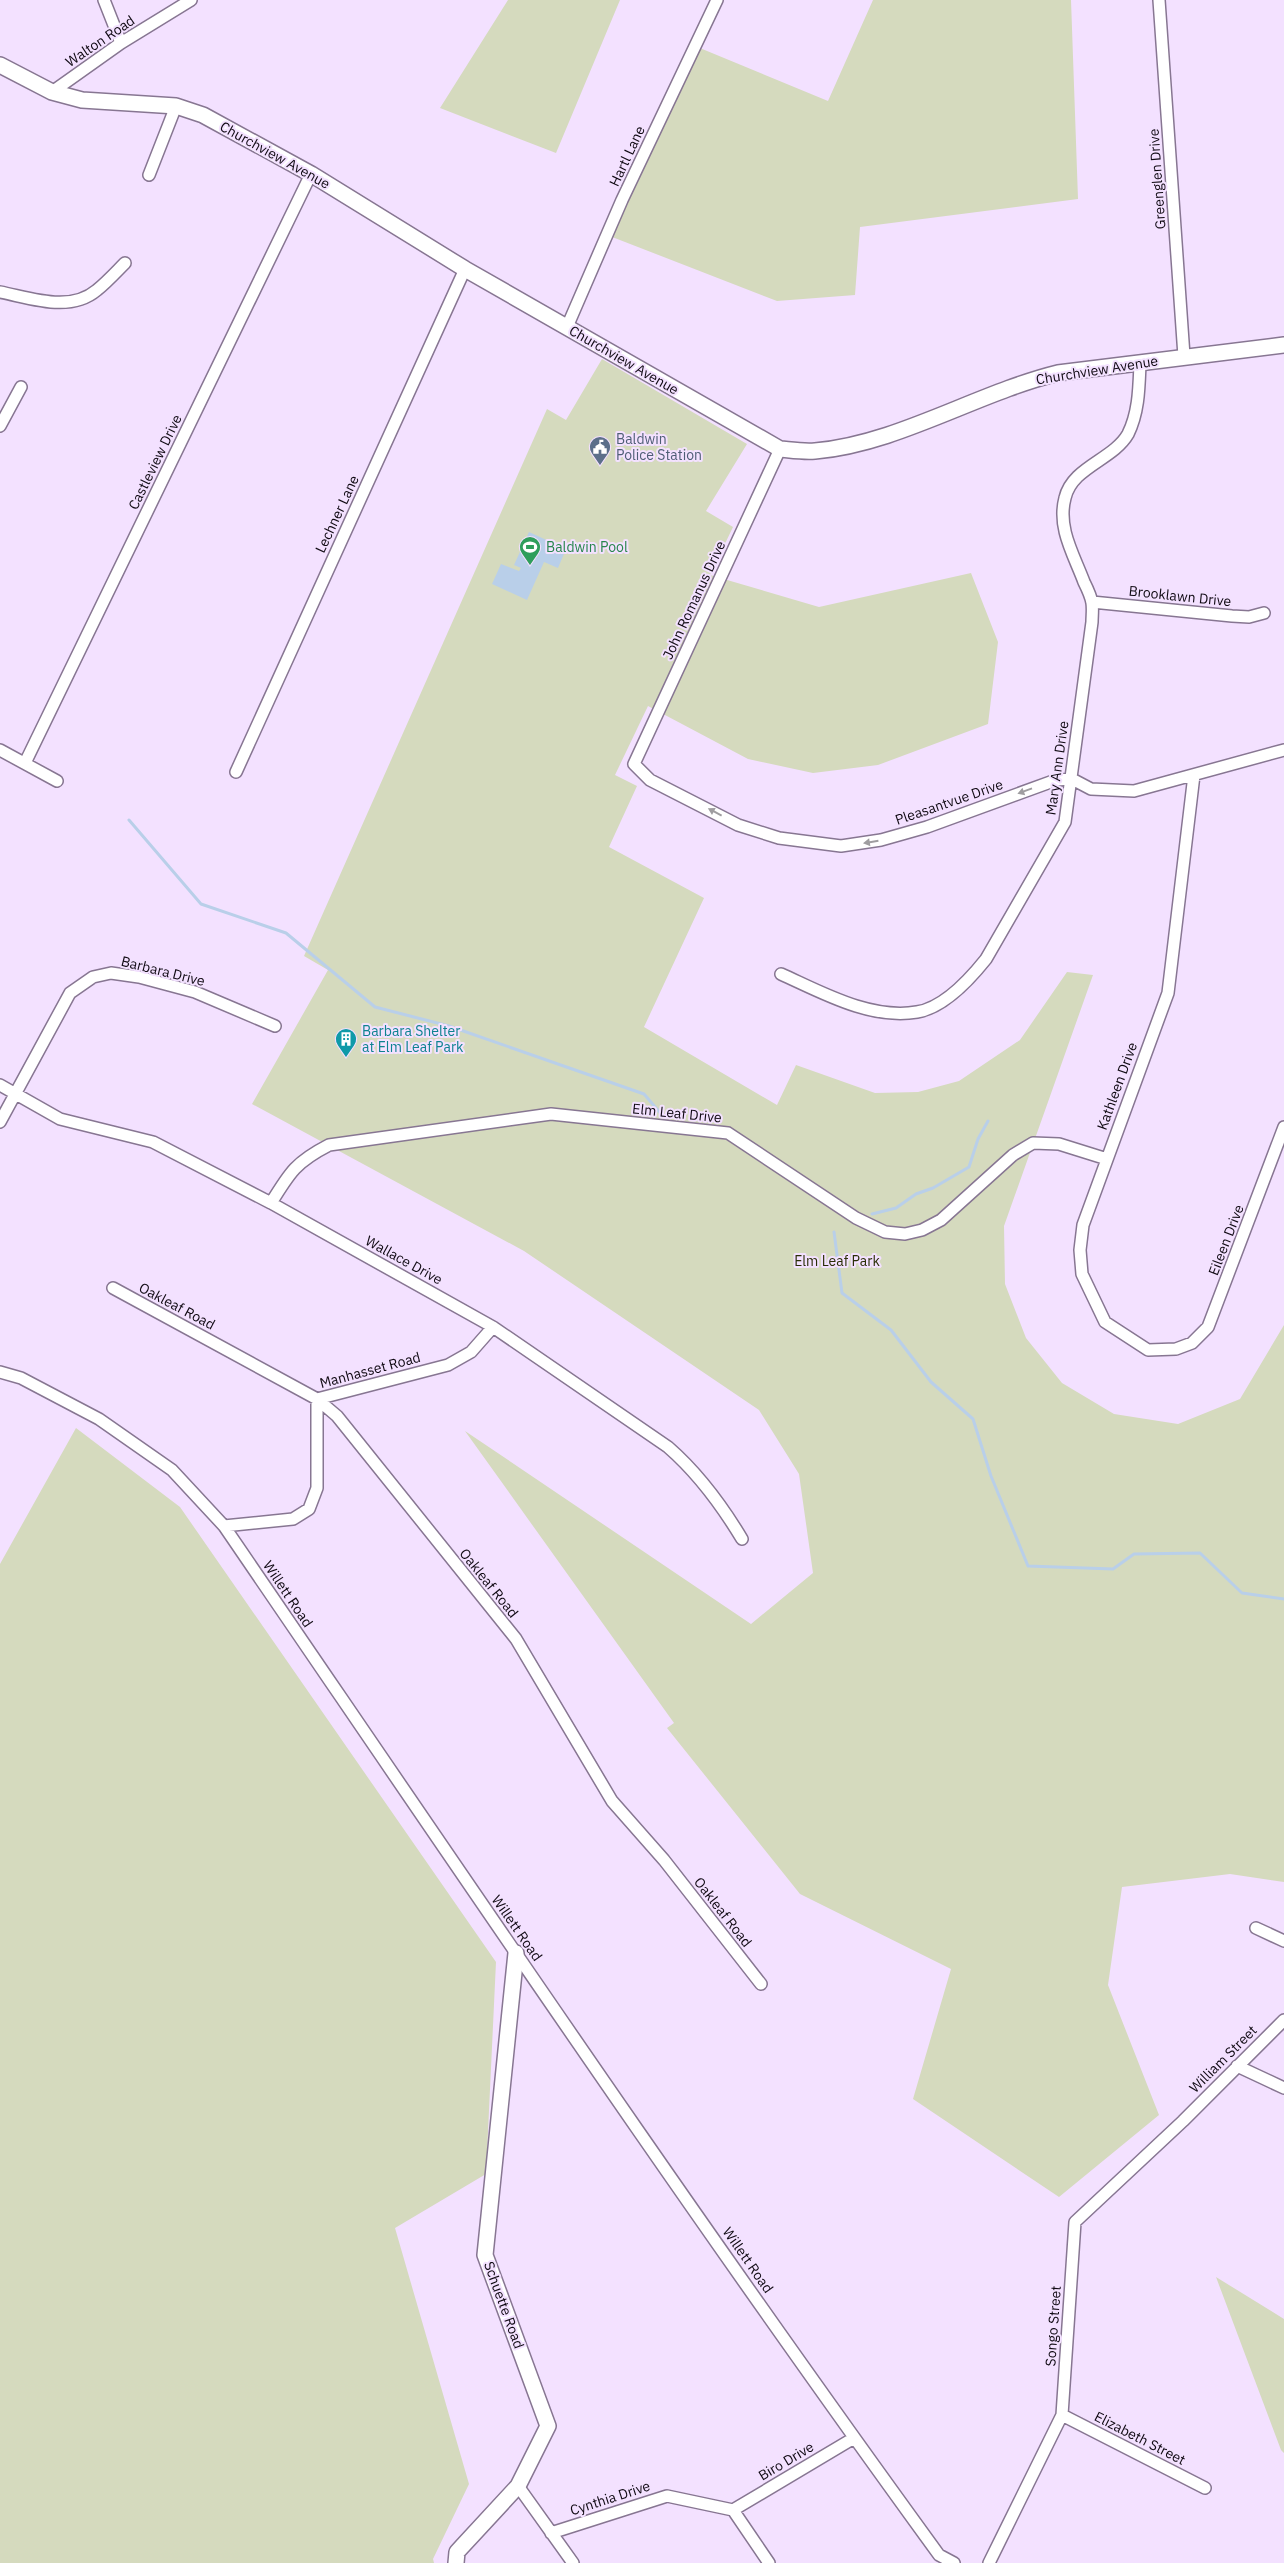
<svg xmlns="http://www.w3.org/2000/svg" width="1284" height="2563" font-family="'IBM Plex Sans',sans-serif">
  <style>
    .green { fill: #d5dabe }
    .water { fill: #b9cfe9 }
    .lines { fill: none; stroke-linecap: round; stroke-linejoin: round }
    .stream { stroke: #b9cfe9; stroke-width: 3 }
    .street-casing { stroke: #877692; stroke-width: 14 }
    .secondary-casing { stroke: #877692; stroke-width: 18 }
    .street { stroke: #fff; stroke-width: 11 }
    .secondary { stroke: #fff; stroke-width: 15 }
    .oneway { fill: #9f9da0 }
    .labels { text-anchor: middle; dominant-baseline: central; stroke-width: 4; stroke-linejoin: round; paint-order: stroke }
    .street-label { font-size: 14px; fill: #0f0912; stroke: #f3e1ff }
    .service-label { font-size: 14px; fill: #4e5e75; stroke: #f3e1ff; text-anchor: start }
    .leisure-label { font-size: 14px; fill: #27864d; stroke: #f3e1ff; text-anchor: start }
    .culture-label { font-size: 14px; fill: #0d838f; stroke: #f3e1ff; text-anchor: start }
    .park-label { font-size: 14px; fill: #2a2e06; stroke: #f3e1ff }
  </style>
  <rect width="100%" height="100%" fill="#f3e1ff"/>
  <path class="green" d="M 508,0 L 620,0 L 556,153 L 440,108 Z
    M 873,0 L 1071,0 L 1078,199 L 860,227 L 855,295 L 777,301 L 607,235 L 695,46 L 828,101 Z
    M 602,359 L 747,444 L 706,511 L 733,527 L 710,575 L 819,607 L 971,573 L 998,642 L 988,724 L 878,765 L 813,773 L 748,759 L 648,706 L 615,775 L 637,786 L 609,847 L 704,898 L 644,1027 L 777,1105 L 796,1065 L 875,1093 L 918,1092 L 959,1081 L 1020,1040 L 1067,972 L 1093,975 L 1004,1226 L 1005,1284 L 1026,1338 L 1062,1383 L 1114,1414 L 1178,1424 L 1240,1399 L 1284,1325 L 1284,1882 L 1230,1874 L 1122,1887 L 1108,1985 L 1159,2115 L 1059,2197 L 913,2099 L 951,1969 L 800,1894 L 667,1728 L 674,1723 L 465,1431 L 751,1624 L 813,1573 L 799,1474 L 759,1410 L 524,1251 L 252,1104 L 328,970 L 304,956 L 547,409 L 566,420 Z
    M 76,1428 L 180,1507 L 496,1962 L 486,2174 L 395,2228 L 469,2484 L 433,2559 L 434,2563 L 0,2563 L 0,1564 Z
    M 1216,2277 L 1284,2319 L 1284,2453 L 1281,2450 Z"/>
  <path class="water" d="M 529,532 L 566,549 L 558,568 L 544,562 L 527,600 L 492,584 L 501,564 L 519,571 L 521,568 L 514,565 Z"/>
  <g class="lines">
    <path class="stream" d="M 129,820 L 201,904 L 286,933 L 375,1007 L 449,1026 L 644,1094 L 662,1115
      M 872,1214 L 896,1208 L 916,1194 L 933,1188 L 969,1167 L 978,1139 L 988,1121
      M 834,1232 L 842,1293 L 891,1330 L 931,1382 L 973,1419 L 991,1476 L 1028,1566 L 1113,1569 L 1134,1554 L 1200,1553 L 1242,1593 L 1284,1599"/>
    <g class="street-casing">
      <path id="street" d="M 104,0 L 121,43
        M 1159,0 L 1184,356
        M 52,92 L 121,43 L 191,0
        M 149,175 L 176,106
        M 0,292 C 31,298 70,313 97,290 C 107,282 116,272 125,263
        M 567,327 L 622,200 L 717,0
        M 0,426 L 21,387
        M 780,449 L 634,764 L 650,780 L 738,825 L 779,838 L 841,846 L 881,840 L 927,827 L 1056,780 L 1072,779 L 1091,789 L 1134,791 L 1284,750
        M 1092,602 L 1232,616 L 1249,617 L 1264,613
        M 0,750 L 57,781
        M 25,763 L 311,174
        M 236,772 L 465,269
        M 1194,775 L 1168,993 L 1083,1225 L 1080,1250 L 1082,1274 L 1105,1322 L 1148,1350 L 1176,1349 L 1192,1343 L 1208,1327 L 1284,1127
        M 781,974 C 821,992 870,1020 917,1012 C 943,1008 970,979 986,959 L 1065,822 L 1092,622 C 1092,616 1093,609 1092,603 C 1091,596 1087,588 1084,582 C 1074,555 1057,528 1065,498 C 1072,467 1113,460 1128,434 C 1139,412 1139,387 1140,363
        M 0,1085 L 60,1119 L 153,1142 L 271,1203 L 493,1327 L 668,1447 C 699,1474 721,1504 742,1539
        M 0,1122 L 70,993 L 93,977 L 111,973 L 139,977 L 195,992 L 275,1026
        M 271,1203 C 290,1172 296,1162 329,1145 L 551,1114 L 728,1133 L 856,1218 L 885,1232 L 905,1234 L 922,1230 L 941,1220 L 1013,1155 L 1033,1143 L 1059,1144 L 1107,1159
        M 113,1288 L 317,1399 L 337,1416 L 516,1639 L 612,1801 L 664,1860 L 761,1984
        M 0,1372 L 21,1378 L 99,1419 L 172,1470 L 224,1526 C 460,1871 693,2217 939,2555 L 954,2563
        M 224,1526 L 293,1519 L 309,1509 L 317,1488 L 317,1399 L 448,1365 L 471,1352 L 493,1327
        M 1256,1928 L 1284,1941
        M 1237,2066 L 1284,2088
        M 1062,2415 L 1205,2488
        M 518,2486 L 573,2563
        M 733,2510 L 854,2438
        M 551,2533 L 667,2496 L 733,2510 L 769,2563
        M 989,2563 L 1062,2415 L 1075,2222 L 1183,2121 L 1284,2020"/>
    </g>
    <g class="secondary-casing">
      <path id="secondary" d="M 0,65 L 52,92 L 82,100 L 176,106 L 203,115 L 311,174 L 465,269 L 780,449 C 791,450 803,452 815,451 C 897,444 977,393 1058,373 L 1284,345
        M 456,2563 L 457,2552 L 518,2486 L 548,2426 L 485,2255 L 516,1953"/>
    </g>
    <use href="#street" class="street"/>
    <use href="#secondary" class="secondary"/>
  </g>
  <defs><path id="oneway-solid" d="M-6-.8H1V-3.2L6.5 0L1 3.2V.8H-6Z" transform="scale(1.25)"/></defs>
  <g class="oneway">
    <use href="#oneway-solid" transform="translate(1025 791) rotate(160)"/>
    <use href="#oneway-solid" transform="translate(715 812) rotate(-152)"/>
    <use href="#oneway-solid" transform="translate(871 842) rotate(171)"/>
  </g>
  <defs>
    <g id="civic-pin" transform="scale(1.125)"><path d="M0 17L-7.5 6A9.5 9.5 0 1 1 7.5 6Z" fill="#5c6f8a" stroke="#f3e1ff"/><path d="M-.6-6.5H3V-4.5H.6V-3L4-1V1h2V6H-6V1h2V-1L-.6-3ZM-1.2 2.5V6h2.4V2.5Z" fill="#fff"/></g>
    <g id="stadium-pin" transform="scale(1.125)"><path d="M0 17L-7.5 6A9.5 9.5 0 1 1 7.5 6Z" fill="#2e9e5b" stroke="#f3e1ff"/><path d="M0-5a6.5 5 0 1 0 0 10a6.5 5 0 1 0 0-10ZM-3.5-1.8h7v3.6h-7Z" fill="#fff"/></g>
    <g id="building-pin" transform="scale(1.125)"><path d="M0 17L-7.5 6A9.5 9.5 0 1 1 7.5 6Z" fill="#0f9aa8" stroke="#f3e1ff"/><path d="M-4-6H4V6H1V3H-1V6H-4ZM-2.5-4.3h1.7v1.8h-1.7ZM.8-4.3h1.7v1.8H.8ZM-2.5-1h1.7V.8h-1.7ZM.8-1h1.7V.8H.8Z" fill="#fff"/></g>
  </defs>
  <g fill-rule="evenodd">
    <use href="#civic-pin" x="600" y="447"/>
    <use href="#stadium-pin" x="530" y="547"/>
    <use href="#building-pin" x="346" y="1039"/>
  </g>
  <g class="labels">
    <g class="street-label">
      <text transform="translate(100 41) rotate(-34)">Walton Road</text>
      <text transform="translate(275 155) rotate(29)">Churchview Avenue</text>
      <text transform="translate(627 156) rotate(-65)">Hartl Lane</text>
      <text transform="translate(1157 179) rotate(-94)">Greenglen Drive</text>
      <text transform="translate(624 360) rotate(30)">Churchview Avenue</text>
      <text transform="translate(1097 370) rotate(-9)">Churchview Avenue</text>
      <text transform="translate(155 462) rotate(-64)">Castleview Drive</text>
      <text transform="translate(337 514) rotate(-65)">Lechner Lane</text>
      <text transform="translate(1180 596) rotate(6)">Brooklawn Drive</text>
      <text transform="translate(694 600) rotate(-65)">John Romanus Drive</text>
      <text transform="translate(1057 768) rotate(-82)">Mary Ann Drive</text>
      <text transform="translate(949 802) rotate(-19)">Pleasantvue Drive</text>
      <text transform="translate(163 971) rotate(14)">Barbara Drive</text>
      <text transform="translate(1117 1086) rotate(-70)">Kathleen Drive</text>
      <text transform="translate(677 1113) rotate(6)">Elm Leaf Drive</text>
      <text transform="translate(1226 1240) rotate(-69)">Eileen Drive</text>
      <text transform="translate(404 1260) rotate(29)">Wallace Drive</text>
      <text transform="translate(177 1306) rotate(28)">Oakleaf Road</text>
      <text transform="translate(370 1370) rotate(-15)">Manhasset Road</text>
      <text transform="translate(489 1583) rotate(51)">Oakleaf Road</text>
      <text transform="translate(288 1594) rotate(56)">Willett Road</text>
      <text transform="translate(723 1912) rotate(52)">Oakleaf Road</text>
      <text transform="translate(517 1928) rotate(55)">Willett Road</text>
      <text transform="translate(1223 2059) rotate(-45)">William Street</text>
      <text transform="translate(748 2260) rotate(55)">Willett Road</text>
      <text transform="translate(504 2305) rotate(70)">Schuette Road</text>
      <text transform="translate(1053 2326) rotate(-86)">Songo Street</text>
      <text transform="translate(1140 2438) rotate(27)">Elizabeth Street</text>
      <text transform="translate(786 2461) rotate(-31)">Biro Drive</text>
      <text transform="translate(610 2498) rotate(-18)">Cynthia Drive</text>
    </g>
    <g class="service-label">
      <text x="616" y="439">Baldwin<tspan x="616" dy="16">Police Station</tspan></text>
    </g>
    <g class="leisure-label">
      <text x="546" y="547">Baldwin Pool</text>
    </g>
    <g class="culture-label">
      <text x="362" y="1031">Barbara Shelter<tspan x="362" dy="16">at Elm Leaf Park</tspan></text>
    </g>
    <g class="park-label">
      <text x="837" y="1261">Elm Leaf Park</text>
    </g>
  </g>
</svg>
